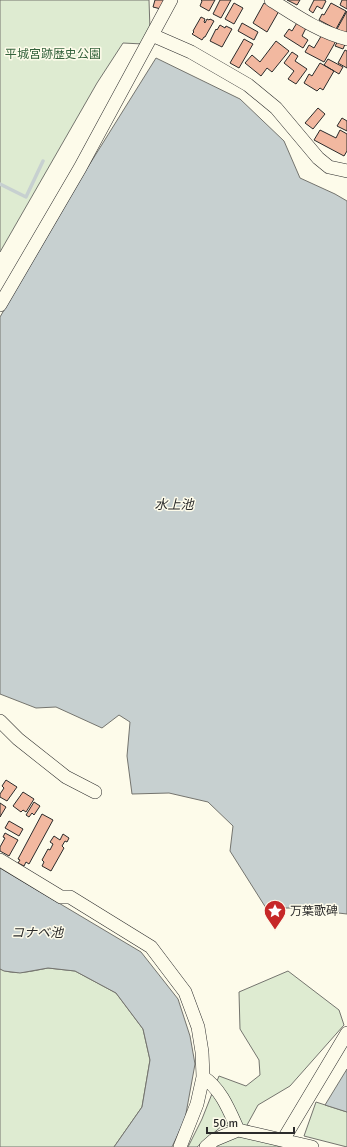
<svg xmlns="http://www.w3.org/2000/svg" width="347" height="1147" font-family="Signika,'Noto Sans JP',sans-serif">
  <style>
    .green { fill: #deebd1; stroke: #74746e }
    .water { fill: #c7d0d0; stroke: #74746e }
    .lines { fill: none; stroke-linecap: round; stroke-linejoin: round }
    .stream { stroke: #c7d0d0; stroke-width: 3.5 }
    .building { fill: #f2b8a0; stroke: #2b2b2b }
    .minor-casing { stroke: #2b2b2b; stroke-width: 14 }
    .minor { stroke: #fdfbea; stroke-width: 13 }
    .labels { text-anchor: middle; dominant-baseline: central; stroke-width: 3; stroke-linejoin: round; paint-order: stroke }
    .park-label { font-size: 12px; fill: #34623c; stroke: #fdfbea }
    .poi-label { font-size: 12px; fill: #2b2b2b; stroke: #fdfbea; text-anchor: start }
    .water-label { font-size: 13px; font-style: italic; fill: #2b2b2b; stroke: #fdfbea }
  </style>
  <rect width="100%" height="100%" fill="#fdfbea"/>
  <path class="green" d="M 0,0 L 149,0 L 150,30 L 143,44 L 123,43 L 97,83 L 0,252 Z
    M 48,968 L 75,971 L 116,993 L 143,1029 L 150,1060 L 142,1107 L 114,1147 L 0,1147 L 0,969 C 15,976 32,971 48,968 Z
    M 288,971 L 339,1010 L 344,1025 L 290,1086 L 258,1105 L 247,1125 L 256,1129 L 223,1125 L 197,1147 L 188,1147 L 202,1119 L 219,1076 L 246,1086 L 260,1075 L 259,1060 L 240,1029 L 239,992 Z
    M 316,1102 L 347,1112 L 347,1147 L 304,1136 Z
    M 237,1136 L 290,1147 L 213,1147 Z"/>
  <path class="water" d="M 156,58 L 240,99 L 284,141 L 300,178 L 335,194 L 347,201 L 347,914 L 295,908 L 266,908 L 230,851 L 233,826 L 208,802 L 169,793 L 132,794 L 127,756 L 130,722 L 119,715 L 102,728 L 56,707 L 36,708 L 0,694 L 0,317 L 86,170 Z
    M 0,868 L 141,952 L 178,999 L 190,1036 L 195,1064 L 185,1119 L 172,1147 L 114,1147 L 142,1107 L 150,1060 L 143,1029 L 116,993 L 75,971 L 48,968 L 20,973 L 4,971 L 0,969 Z
    M 347,1069 L 347,1112 L 325,1105 Z"/>
  <g class="lines">
    <path class="stream" d="M 0,184 L 26,197 L 43,161"/>
  </g>
  <path class="building" d="M 155,0 L 164,0 L 161,9 L 153,7 Z
    M 201,0 L 215,0 L 209,11 L 200,6 L 202,1 Z
    M 220,0 L 231,0 L 221,18 L 213,14 Z
    M 287,0 L 300,0 L 297,5 Z
    M 314,0 L 324,0 L 326,1 L 322,9 L 317,6 L 313,13 L 309,10 Z
    M 342,0 L 347,0 L 347,9 L 340,5 Z
    M 234,3 L 243,8 L 234,24 L 225,19 Z
    M 264,3 L 279,11 L 267,32 L 253,23 Z
    M 331,3 L 346,11 L 336,29 L 319,20 L 322,14 L 324,15 Z
    M 347,11 L 347,34 L 337,29 Z
    M 201,17 L 205,19 L 204,22 L 205,23 L 207,19 L 209,20 L 210,19 L 214,21 L 205,37 L 204,37 L 202,40 L 192,34 L 194,32 L 193,31 Z
    M 298,21 L 307,26 L 302,36 L 308,40 L 303,48 L 284,36 L 289,29 L 292,31 Z
    M 242,23 L 258,32 L 254,40 L 238,31 Z
    M 220,25 L 225,28 L 226,26 L 232,29 L 222,47 L 210,41 L 216,29 L 217,30 Z
    M 323,33 L 336,41 L 324,62 L 305,52 L 309,45 L 314,48 Z
    M 244,39 L 253,44 L 239,68 L 230,63 Z
    M 339,39 L 346,42 L 343,49 L 335,46 Z
    M 276,41 L 289,51 L 272,72 L 267,68 L 261,76 L 245,63 L 252,55 L 260,62 Z
    M 345,50 L 347,51 L 347,68 L 338,63 Z
    M 292,52 L 298,56 L 295,61 L 307,69 L 296,84 L 288,79 L 294,71 L 284,63 Z
    M 328,59 L 343,67 L 339,74 L 324,65 Z
    M 320,63 L 334,71 L 323,90 L 320,88 L 317,91 L 304,83 L 309,74 L 312,76 Z
    M 318,108 L 325,114 L 313,129 L 305,123 Z
    M 342,118 L 347,121 L 347,131 L 337,126 Z
    M 320,130 L 336,138 L 340,130 L 347,134 L 347,151 L 344,156 L 314,140 Z
    M 6,780 L 17,787 L 7,801 L 0,797 L 0,794 L 4,788 L 2,786 Z
    M 23,792 L 34,799 L 26,812 L 23,810 L 21,812 L 13,806 Z
    M 34,802 L 40,806 L 34,815 L 32,813 L 29,817 L 26,815 Z
    M 0,803 L 6,807 L 0,817 Z
    M 42,814 L 53,820 L 29,864 L 26,862 L 24,866 L 18,863 L 20,860 L 18,859 Z
    M 9,821 L 23,829 L 19,836 L 5,828 Z
    M 5,833 L 18,840 L 9,856 L 0,851 L 0,847 L 5,838 L 3,837 Z
    M 63,834 L 69,838 L 67,842 L 65,841 L 62,846 L 64,848 L 51,871 L 42,866 L 44,862 L 42,860 L 48,849 L 50,850 L 53,844 L 50,842 L 54,836 L 60,840 Z"/>
  <g class="lines">
    <g class="minor-casing">
      <path id="minor" d="M 271,0 C 295,15 319,32 347,39
        M 152,35 L 191,52 L 248,85 L 276,108 L 318,158 L 329,167 L 347,171
        M 0,305 L 80,168 L 171,0
        M 0,721 L 18,739 L 66,777 L 95,792
        M 0,860 L 61,897 L 70,897 L 151,947 L 185,992 L 198,1027 L 202,1052 L 203,1077 L 197,1104 L 180,1147
        M 203,1077 C 221,1089 229,1110 238,1130
        M 283,1140 L 347,1033
        M 206,1147 L 214,1140 L 238,1130 L 312,1147"/>
    </g>
    <use href="#minor" class="minor"/>
  </g>
  <defs>
    <g id="sight-pin" transform="scale(1.15)"><path d="M0 17L-7.5 6A9.5 9.5 0 1 1 7.5 6Z" fill="#c62828" stroke="#fdfbea"/><path d="M0-6L1.8-2.2L6-1.7L2.9 1.2L3.7 5.4L0 3.3L-3.7 5.4L-2.9 1.2L-6-1.7L-1.8-2.2Z" fill="#fff"/></g>
  </defs>
  <g fill-rule="evenodd">
    <use href="#sight-pin" x="275" y="911"/>
  </g>
  <g class="labels">
    <g class="park-label">
      <text x="53" y="54">平城宮跡歴史公園</text>
    </g>
    <g class="poi-label">
      <text x="290" y="911">万葉歌碑</text>
    </g>
    <g class="water-label">
      <text x="174" y="505">水上池</text>
      <text x="37" y="933">コナベ池</text>
    </g>
  </g>
  <path d="M207 1127v6h87v-6" fill="none" stroke="#2b2b2b" stroke-width="2"/>
  <text x="213" y="1127" font-size="12" fill="#2b2b2b" stroke="#fdfbea" stroke-width="3" paint-order="stroke">50 m</text>
</svg>
